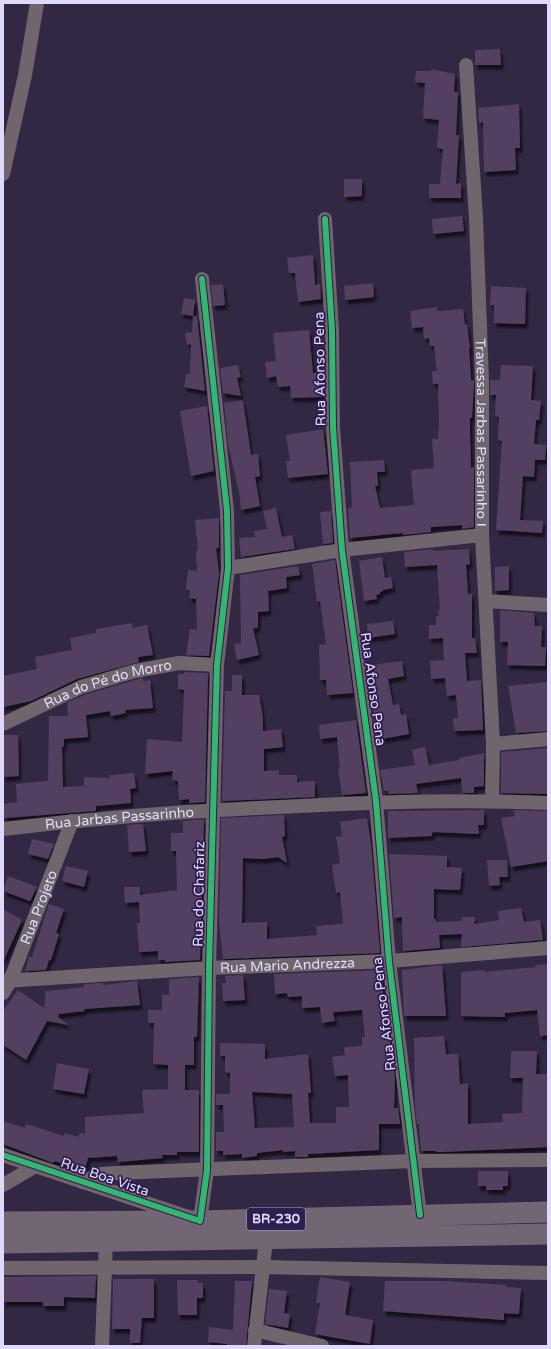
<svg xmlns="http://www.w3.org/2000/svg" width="551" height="1349" font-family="'Varela Round',sans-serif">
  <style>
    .building { fill: #524061; fill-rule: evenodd; filter: url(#shadow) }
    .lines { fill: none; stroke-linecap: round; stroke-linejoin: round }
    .street { stroke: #70656d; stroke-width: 14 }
    .primary { stroke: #736674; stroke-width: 21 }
    .cycleway-casing { stroke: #2e1d4f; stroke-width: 8 }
    .cycleway { stroke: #33b770; stroke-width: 6 }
    .labels { text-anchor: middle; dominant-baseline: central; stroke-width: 3.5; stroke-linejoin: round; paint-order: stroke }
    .shield { fill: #2e1d4f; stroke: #aba1c7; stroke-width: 1 }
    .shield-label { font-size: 13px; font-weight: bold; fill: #e1d9fa }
    .street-label { font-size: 14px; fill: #e1d9fa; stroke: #2e1d4f }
  </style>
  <defs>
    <filter id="shadow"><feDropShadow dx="2.5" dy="4.5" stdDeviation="1" flood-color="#0009"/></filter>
  </defs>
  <rect width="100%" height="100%" fill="#322844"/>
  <path class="building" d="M 500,49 L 501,65 L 475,65 L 475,50 Z
    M 431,69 L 455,74 L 454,92 L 458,92 L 456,135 L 459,135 L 456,184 L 461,183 L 461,198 L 429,198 L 429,184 L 440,184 L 443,149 L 437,148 L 439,120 L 423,118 L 425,83 L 415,82 L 416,71 L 431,71 Z
    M 519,104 L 520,148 L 515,148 L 516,170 L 484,172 L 483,122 L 479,123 L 478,108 Z
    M 344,179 L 362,179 L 362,196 L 344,197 Z
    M 462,216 L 464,231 L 433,234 L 432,219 Z
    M 313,255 L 315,285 L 320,284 L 321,299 L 298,302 L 295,273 L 289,273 L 287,258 Z
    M 373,283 L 374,297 L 345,300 L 344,286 Z
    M 223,284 L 225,305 L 213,306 L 211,285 Z
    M 491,286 L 526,288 L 525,324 L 494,323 L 494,305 L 490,305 Z
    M 184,298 L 195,300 L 193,316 L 181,314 Z
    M 437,307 L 437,311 L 463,309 L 465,325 L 467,324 L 470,348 L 469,349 L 471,380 L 473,380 L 474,382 L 472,418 L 470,418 L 470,435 L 471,468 L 474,467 L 474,527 L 462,529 L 462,525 L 431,527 L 431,532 L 403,535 L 403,533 L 350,538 L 348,509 L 352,507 L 350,462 L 384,460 L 385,472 L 377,472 L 378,486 L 375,486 L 380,508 L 414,505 L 411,470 L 434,468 L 432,439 L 438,439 L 439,421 L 438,384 L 433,384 L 432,371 L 437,371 L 434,346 L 430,346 L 429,338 L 424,339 L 423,327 L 412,328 L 410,311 Z
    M 193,316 L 197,316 L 205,391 L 184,387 L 186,374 L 190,374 L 191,344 L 187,345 L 185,333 L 192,332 Z
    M 309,330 L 313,373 L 324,373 L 324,385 L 321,385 L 322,397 L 291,398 L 290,386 L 278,387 L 276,376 L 267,378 L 265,362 L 276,361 L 273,333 Z
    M 238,365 L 241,377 L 237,378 L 241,396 L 223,393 L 220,368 Z
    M 501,365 L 533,366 L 531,400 L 541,401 L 539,420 L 536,420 L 534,444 L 546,445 L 545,460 L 535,460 L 534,477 L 523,476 L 520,520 L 543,521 L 542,533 L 496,530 L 502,441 L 498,440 L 499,417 L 495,416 L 496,395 L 490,395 L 490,380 L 500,380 Z
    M 242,400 L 244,407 L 251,455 L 258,454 L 260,476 L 255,477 L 260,506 L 241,510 L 240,498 L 228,444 L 224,403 Z
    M 207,406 L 214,471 L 191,476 L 180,411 Z
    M 323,429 L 328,474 L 288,478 L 286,461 L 290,461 L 286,435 Z
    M 276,508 L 282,537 L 292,535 L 295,549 L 241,557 L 239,538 L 255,537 L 254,531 L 267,529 L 263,511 Z
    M 331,511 L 333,543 L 323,544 L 320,512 Z
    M 219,518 L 219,548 L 216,548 L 219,573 L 209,656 L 186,655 L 190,629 L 197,630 L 196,599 L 189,598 L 190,590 L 186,590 L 188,570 L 197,571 L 196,551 L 198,550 L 195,520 Z
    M 433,549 L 433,551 L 469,549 L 470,564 L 466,565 L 468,594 L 472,593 L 472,638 L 475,638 L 477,653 L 465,653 L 467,681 L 481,680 L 483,730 L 454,731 L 453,718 L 458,718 L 456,695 L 447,696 L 445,678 L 431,679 L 430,661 L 444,660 L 443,638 L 429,639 L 429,625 L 436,625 L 436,616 L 439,616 L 438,610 L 440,610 L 437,565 L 405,567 L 404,552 Z
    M 382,557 L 385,578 L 391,577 L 393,588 L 383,590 L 383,591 L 380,592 L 380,594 L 376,595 L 377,599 L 364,601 L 359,561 Z
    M 335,560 L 353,693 L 327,695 L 326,680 L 320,680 L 319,645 L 326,644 L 320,601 L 317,602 L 312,564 Z
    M 298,566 L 300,575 L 286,577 L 287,588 L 268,591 L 269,611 L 258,612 L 258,628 L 253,628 L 259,655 L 237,660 L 234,644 L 241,643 L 240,575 Z
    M 509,566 L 509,590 L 495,591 L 495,567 Z
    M 500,610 L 534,613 L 535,626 L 542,626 L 541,647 L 546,647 L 545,666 L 507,665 L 508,642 L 500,642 Z
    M 393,621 L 395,634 L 368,638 L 367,624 Z
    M 132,623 L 133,628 L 147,625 L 153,655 L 138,657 L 139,662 L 77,679 L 31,701 L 3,707 L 3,676 L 37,669 L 35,657 L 72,650 L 70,638 L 96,633 L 96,629 Z
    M 402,661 L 404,676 L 388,679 L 393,705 L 399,704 L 401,715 L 406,714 L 409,734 L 376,740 L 372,701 L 376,700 L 372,665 Z
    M 184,672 L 208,673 L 205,802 L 189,803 L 189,799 L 179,800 L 178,781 L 172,780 L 173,771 L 145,774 L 147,739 L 182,742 L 184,690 L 178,689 L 178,674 L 184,674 Z
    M 232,675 L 242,675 L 242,695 L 259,695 L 263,718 L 263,731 L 281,729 L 283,747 L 264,749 L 264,771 L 279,770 L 279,775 L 297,775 L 297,782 L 315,781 L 315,797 L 222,801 L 225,691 L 232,691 Z
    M 142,678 L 143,681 L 150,680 L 153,708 L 125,710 L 126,713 L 111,716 L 110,711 L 86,715 L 88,737 L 64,739 L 64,747 L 62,746 L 63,787 L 84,786 L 84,777 L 110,778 L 110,775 L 134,773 L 136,788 L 130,789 L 131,803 L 96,806 L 96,811 L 4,818 L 3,804 L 17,802 L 16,784 L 48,781 L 49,716 L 68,716 L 67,703 L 84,695 Z
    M 548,682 L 548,731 L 516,733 L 508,686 Z
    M 356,720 L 366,793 L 342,795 L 338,769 L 340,769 L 337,737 L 320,739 L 319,725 Z
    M 3,735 L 18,735 L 19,776 L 3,777 Z
    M 425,747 L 429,765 L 459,760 L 459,758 L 484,753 L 484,786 L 474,787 L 474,793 L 462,793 L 461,778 L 416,784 L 418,793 L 388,794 L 388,791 L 384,791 L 380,770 L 415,765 L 412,750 Z
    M 548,748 L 548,794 L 501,793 L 501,752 Z
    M 484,810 L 484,825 L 478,825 L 479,834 L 434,832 L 432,833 L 432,836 L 388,838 L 388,811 Z
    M 514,810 L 548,811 L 548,861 L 511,867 L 501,818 L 515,816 Z
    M 284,815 L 285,836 L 282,837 L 287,863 L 278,857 L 264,859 L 243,858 L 242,923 L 267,922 L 267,939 L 317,935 L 316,926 L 343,924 L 340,892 L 336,893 L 332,865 L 340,863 L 336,837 L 342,836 L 340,822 L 367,818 L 371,843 L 380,953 L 223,959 L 219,921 L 221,818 Z
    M 204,819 L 200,960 L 165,962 L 165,960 L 158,960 L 158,951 L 139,952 L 137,923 L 140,923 L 139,902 L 125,903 L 124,887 L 140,887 L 140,895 L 177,890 L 176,851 L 171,851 L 171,833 L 183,833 L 183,821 Z
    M 143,824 L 146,851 L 129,852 L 127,825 Z
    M 32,839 L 54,844 L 48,859 L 28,854 Z
    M 389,854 L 447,856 L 447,867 L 462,868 L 460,890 L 434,889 L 434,919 L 436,919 L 436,922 L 462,921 L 462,917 L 475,917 L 474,924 L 499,920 L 498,911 L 521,908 L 524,922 L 540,920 L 543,940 L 461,947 L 462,934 L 439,935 L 440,948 L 403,951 L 402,917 L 394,918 Z
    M 487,860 L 507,860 L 508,877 L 499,877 L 500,885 L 489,886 Z
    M 66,866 L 88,871 L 84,887 L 62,881 Z
    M 8,876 L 37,887 L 30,901 L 3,891 Z
    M 49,904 L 64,909 L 56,933 L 59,934 L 51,960 L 49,960 L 46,970 L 25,971 L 29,956 L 32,957 Z
    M 3,909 L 22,920 L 3,962 Z
    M 548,964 L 548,1035 L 540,1036 L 537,1010 L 505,1013 L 505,1017 L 461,1016 L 461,972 L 485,970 L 485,972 L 536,967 L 535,965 Z
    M 442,965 L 446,1016 L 404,1016 L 402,970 Z
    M 382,970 L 384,1016 L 387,1016 L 395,1079 L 394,1108 L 398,1108 L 400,1124 L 379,1124 L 379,1150 L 308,1154 L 308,1157 L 295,1157 L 295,1151 L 283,1152 L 283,1150 L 257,1153 L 257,1156 L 242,1158 L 242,1154 L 223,1155 L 223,1151 L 216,1151 L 216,1132 L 224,1132 L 223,1105 L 216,1105 L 216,1094 L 230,1094 L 230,1073 L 225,1072 L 225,1056 L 220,1056 L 220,1043 L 265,1044 L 265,1059 L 308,1054 L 311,1093 L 308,1093 L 310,1123 L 336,1123 L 336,1107 L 349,1107 L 348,1075 L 335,1076 L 332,1057 L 345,1055 L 344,1047 L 362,1046 L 362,1037 L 365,1037 L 362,1010 L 335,1012 L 333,1013 L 335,1021 L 322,1023 L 320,1007 L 302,1008 L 302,996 L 288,997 L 287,993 L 275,994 L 274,974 ZM 252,1092 L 292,1094 L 294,1127 L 255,1128 Z
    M 243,975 L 245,1000 L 223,1001 L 222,983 L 226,983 L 225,976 Z
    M 199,977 L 197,1037 L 194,1037 L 194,1065 L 185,1065 L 185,1090 L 199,1090 L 199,1152 L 177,1152 L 177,1155 L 162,1155 L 163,1158 L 118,1162 L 117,1156 L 88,1158 L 85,1169 L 54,1161 L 53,1163 L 3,1144 L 3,1121 L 25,1128 L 26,1124 L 64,1136 L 65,1133 L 78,1137 L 80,1133 L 85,1134 L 85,1117 L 144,1113 L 142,1090 L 168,1089 L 168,1065 L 153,1064 L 154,1023 L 148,1023 L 148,1010 L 162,1010 L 162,995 L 169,995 L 169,979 Z
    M 137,981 L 140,1005 L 84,1009 L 85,1011 L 59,1014 L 58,1017 L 69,1025 L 47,1021 L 26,1060 L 3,1045 L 3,1011 L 18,990 L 44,1008 L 46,991 L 84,987 L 84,984 L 103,983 L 103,985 Z
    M 444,1036 L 446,1054 L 458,1054 L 460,1084 L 468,1083 L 468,1124 L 503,1122 L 502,1114 L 522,1113 L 523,1078 L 510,1078 L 511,1051 L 537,1051 L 536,1074 L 548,1074 L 548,1147 L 442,1152 L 436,1152 L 436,1151 L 421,1151 L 419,1124 L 417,1124 L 415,1108 L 414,1038 Z
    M 57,1063 L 89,1069 L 84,1094 L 53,1089 Z
    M 478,1171 L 508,1171 L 508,1186 L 503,1186 L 503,1190 L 486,1190 L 486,1186 L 478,1186 Z
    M 96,1276 L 95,1298 L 64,1297 L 64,1306 L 43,1306 L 43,1302 L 3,1302 L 3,1277 Z
    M 320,1277 L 350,1282 L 345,1315 L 373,1320 L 370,1344 L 315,1334 L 320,1303 L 316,1303 Z
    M 113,1279 L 154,1279 L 154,1318 L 142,1318 L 140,1343 L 130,1343 L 130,1329 L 112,1329 Z
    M 177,1280 L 198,1280 L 198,1283 L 203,1283 L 203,1298 L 197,1298 L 197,1315 L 178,1315 Z
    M 235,1281 L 252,1281 L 246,1346 L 227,1346 L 227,1344 L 208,1342 L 209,1327 L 233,1330 Z
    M 385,1281 L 444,1281 L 507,1285 L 506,1287 L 521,1288 L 519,1314 L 504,1313 L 504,1320 L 383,1311 Z
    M 269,1289 L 287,1291 L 284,1313 L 290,1314 L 288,1328 L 265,1324 Z"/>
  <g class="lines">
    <g class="street">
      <path id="s1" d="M 466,65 L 476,218 L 482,382 L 482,535 L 493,744 L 492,800"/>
      <path d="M 3,174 L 25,75 L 37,3"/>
      <path d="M 325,219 L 332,330 L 333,427 L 342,550 L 376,801 L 389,961 L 420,1215"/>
      <path d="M 228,568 L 342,550 L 482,535"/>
      <path d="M 486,601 L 548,605"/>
      <path id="s2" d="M 3,724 L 81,687 L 135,671 L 179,663 L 217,665"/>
      <path d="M 493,744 L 548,739"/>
      <path id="s3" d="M 3,829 C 95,818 187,811 280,807 C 369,802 458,799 548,803"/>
      <path id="s4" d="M 3,981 L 209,968 L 389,961 L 548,948"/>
      <path id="s5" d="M 3,993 L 10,981 L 72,821"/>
      <path d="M 3,1155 L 200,1221 L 207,1170 L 209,968 L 217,665 L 228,568 L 227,511 L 202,279"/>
      <path d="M 82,1182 L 101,1174 L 116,1173 L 414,1161 L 548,1160"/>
      <path d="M 3,1185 L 34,1167"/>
      <path d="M 3,1268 L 262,1267 L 548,1273"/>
      <path d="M 255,1330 L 322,1346"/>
      <path d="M 102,1346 L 106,1241"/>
      <path d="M 254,1346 L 266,1240"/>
    </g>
    <path class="primary" d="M 3,1222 L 200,1221 L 548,1212
      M 3,1243 L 548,1234"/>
    <g class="cycleway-casing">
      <path id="cycleway" d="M 325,219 L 332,330 L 333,427 L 342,550 L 376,801 L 389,961 L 420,1215
        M 3,1155 L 200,1221 L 207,1170 L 209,968 L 217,665 L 228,568 L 227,511 L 202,279"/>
    </g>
    <use href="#cycleway" class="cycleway"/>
  </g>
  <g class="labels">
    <rect class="shield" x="247" y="1208" width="58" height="22" rx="3"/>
    <g class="shield-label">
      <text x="276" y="1219">BR-230</text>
    </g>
    <g class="street-label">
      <text transform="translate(320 369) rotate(-91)">Rua Afonso Pena</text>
      <text stroke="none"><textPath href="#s1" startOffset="368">Travessa Jarbas Passarinho I</textPath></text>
      <text stroke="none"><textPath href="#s2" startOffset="113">Rua do Pé do Morro</textPath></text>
      <text transform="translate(373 689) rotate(82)">Rua Afonso Pena</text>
      <text stroke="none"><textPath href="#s3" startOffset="117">Rua Jarbas Passarinho</textPath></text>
      <text transform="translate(199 894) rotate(-89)">Rua do Chafariz</text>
      <text stroke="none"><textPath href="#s5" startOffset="93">Rua Projeto</textPath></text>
      <text stroke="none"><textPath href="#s4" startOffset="285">Rua Mario Andrezza</textPath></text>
      <text transform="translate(384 1014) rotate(-97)">Rua Afonso Pena</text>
      <text transform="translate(105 1177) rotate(19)">Rua Boa Vista</text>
    </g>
  </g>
  <rect width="551" height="1349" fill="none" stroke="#e1d9fa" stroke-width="8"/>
</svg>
